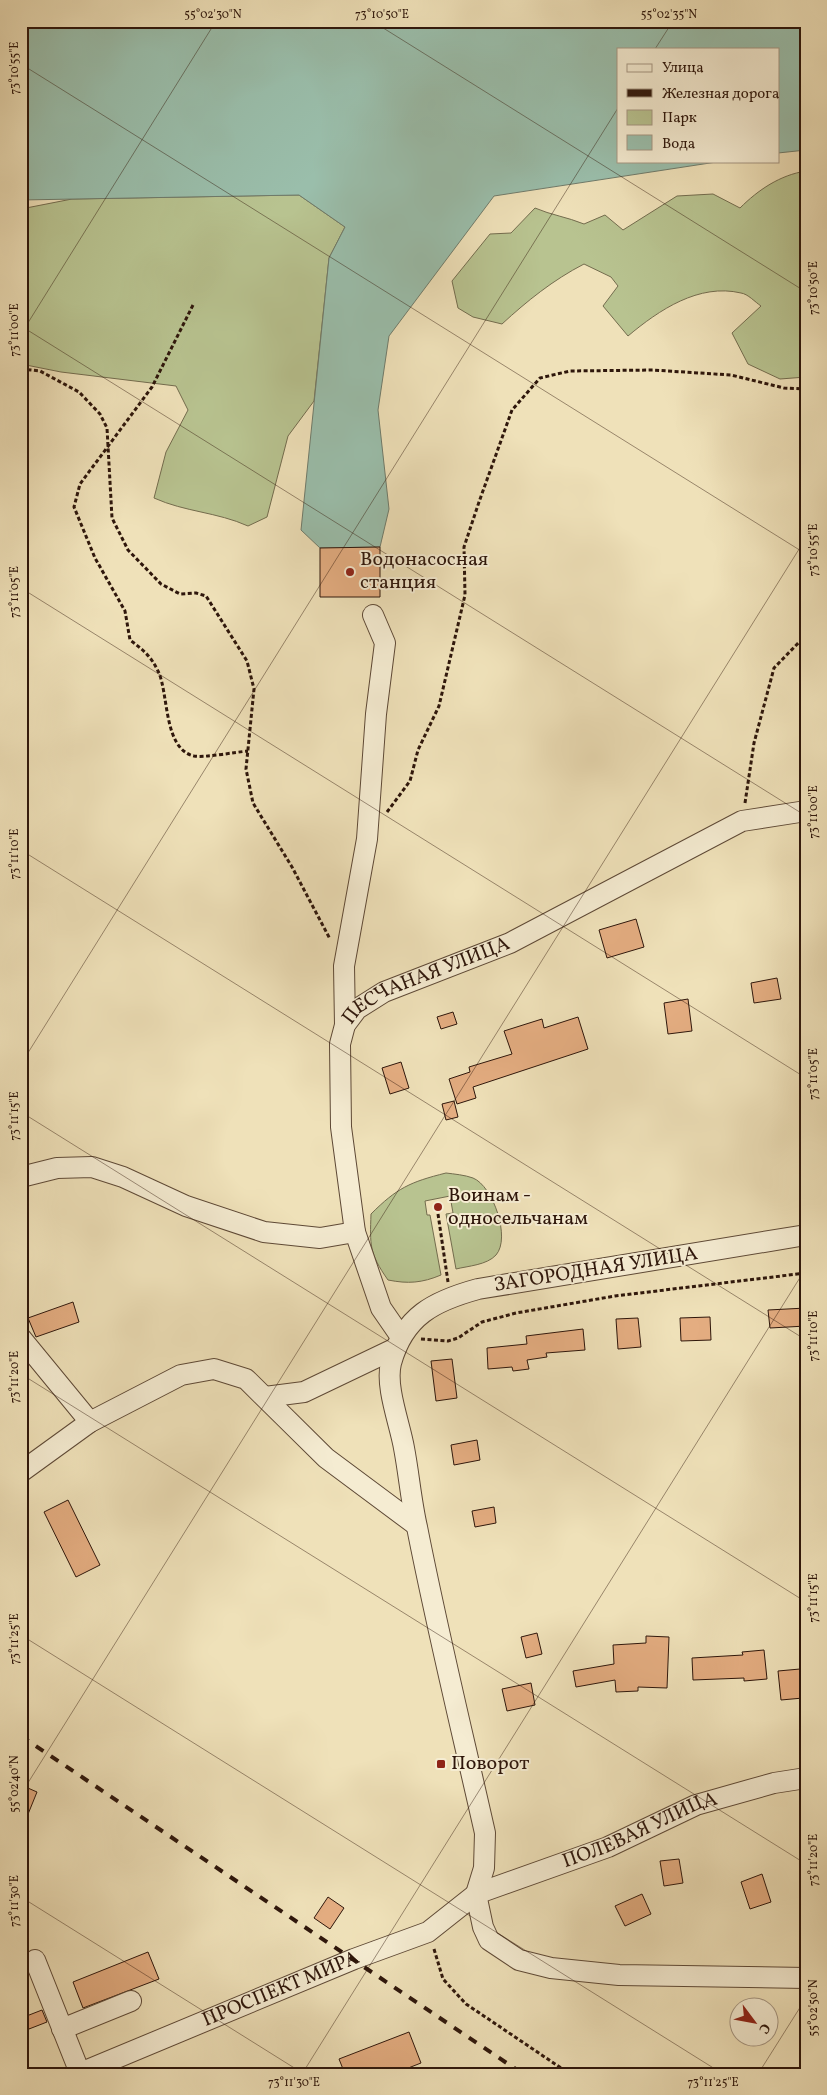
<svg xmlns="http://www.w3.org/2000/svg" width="827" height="2095" font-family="Vollkorn,serif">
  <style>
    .green { fill: #b8c390; stroke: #736c4e }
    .water { fill: #9abeab; stroke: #6f7b6b }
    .building { fill: #e4ad81; stroke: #2e160b }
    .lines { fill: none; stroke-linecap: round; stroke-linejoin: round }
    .minor-casing { stroke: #5e4936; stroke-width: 22 }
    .path { stroke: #2e160b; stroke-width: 3; stroke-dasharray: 4 2.5; stroke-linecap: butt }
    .minor { stroke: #f5ecd2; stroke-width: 20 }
    .rail { stroke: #2e160b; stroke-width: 4; stroke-dasharray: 9 9; stroke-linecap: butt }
    .ticks { fill: none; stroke: #2e160b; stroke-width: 1; stroke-opacity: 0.45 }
    .poi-dot { fill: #8f2418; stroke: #f5ecd2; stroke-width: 2 }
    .labels { text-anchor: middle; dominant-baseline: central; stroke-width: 4; stroke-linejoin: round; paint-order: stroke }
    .poi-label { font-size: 20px; fill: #2e160b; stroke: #f5ecd2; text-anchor: start }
    .street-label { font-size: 20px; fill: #2e160b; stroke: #f5ecd2 }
    .neatline { fill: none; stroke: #2e160b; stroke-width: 2 }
    .ticks-label { font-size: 12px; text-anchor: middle; fill: #2e160b }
  </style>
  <rect width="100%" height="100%" fill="#efe1b9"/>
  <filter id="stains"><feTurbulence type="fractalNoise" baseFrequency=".004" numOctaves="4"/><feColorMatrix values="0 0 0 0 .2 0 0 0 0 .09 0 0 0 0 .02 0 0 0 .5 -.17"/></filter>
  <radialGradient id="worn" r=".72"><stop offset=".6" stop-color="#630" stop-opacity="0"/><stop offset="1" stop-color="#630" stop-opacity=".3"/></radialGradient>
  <path class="green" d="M 806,171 L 806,377 L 780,379 L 748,364 L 732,333 L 761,306 C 755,302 748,294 741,293 C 699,283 659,310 628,336 L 603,306 L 618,286 L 611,277 L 584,264 C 553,280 527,301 502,324 L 473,317 L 458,308 L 452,281 L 490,234 L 511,233 L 535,208 C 551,215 567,217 584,224 L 605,215 L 623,230 L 677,196 L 713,194 L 740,208 C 758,190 780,175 806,171 Z
    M 299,195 L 345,227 L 329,258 L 314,401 L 288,436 L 267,517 L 248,526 C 217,512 185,512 154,498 L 166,452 L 188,410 L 176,386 L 61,372 L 21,364 L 21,209 L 72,199 Z
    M 446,1173 C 454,1174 465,1175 473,1178 C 493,1186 511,1238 496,1255 C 487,1265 468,1266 456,1269 L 446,1214 L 453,1213 L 450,1196 L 425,1201 L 427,1215 L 430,1215 L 441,1275 C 422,1283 408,1284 388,1280 C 369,1253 370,1245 371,1214 C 397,1188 410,1182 446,1173 Z"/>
  <path class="water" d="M 21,21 L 806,21 L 806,150 L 778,153 L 778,49 L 618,49 L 618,161 L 723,161 L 494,196 L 389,336 L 378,410 L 389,509 L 380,547 L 320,548 L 301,530 L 329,258 L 345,227 L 299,195 L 21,200 Z"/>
  <path class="building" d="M 380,547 L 380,597 L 320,597 L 320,548 Z
    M 636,919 L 644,947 L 607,958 L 599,930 Z
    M 777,978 L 781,999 L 754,1003 L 751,983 Z
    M 688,999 L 692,1031 L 668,1034 L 664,1003 Z
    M 453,1012 L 457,1024 L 441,1029 L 437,1017 Z
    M 578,1017 L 588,1049 L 473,1087 L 476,1098 L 457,1104 L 449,1079 L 470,1072 L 469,1067 L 512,1054 L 504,1031 L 542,1019 L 544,1028 Z
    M 401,1062 L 409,1088 L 390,1094 L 382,1068 Z
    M 454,1101 L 458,1117 L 446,1120 L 442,1104 Z
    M 73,1302 L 79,1322 L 36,1337 L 28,1318 Z
    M 806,1308 L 806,1326 L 770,1328 L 768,1310 Z
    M 710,1317 L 711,1340 L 681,1341 L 680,1318 Z
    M 638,1318 L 641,1347 L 618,1349 L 616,1319 Z
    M 583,1329 L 585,1350 L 546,1353 L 547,1357 L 527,1360 L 529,1369 L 513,1371 L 512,1367 L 488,1369 L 487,1348 L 527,1344 L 526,1336 Z
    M 452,1359 L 457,1398 L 436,1401 L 431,1361 Z
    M 477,1440 L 480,1460 L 454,1465 L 451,1445 Z
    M 68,1500 L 100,1565 L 76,1577 L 44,1512 Z
    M 494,1507 L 496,1523 L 475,1527 L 472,1511 Z
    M 537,1633 L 542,1654 L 526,1658 L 521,1637 Z
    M 646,1636 L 669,1637 L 667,1688 L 638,1687 L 638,1691 L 616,1692 L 615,1680 L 576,1687 L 573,1671 L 614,1664 L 613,1645 L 646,1643 Z
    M 764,1650 L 767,1679 L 744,1681 L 744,1678 L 693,1680 L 692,1658 L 743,1655 L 742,1652 Z
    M 800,1669 L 803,1698 L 781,1700 L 778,1671 Z
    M 531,1683 L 535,1705 L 507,1711 L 502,1689 Z
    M 21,1785 L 37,1792 L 22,1829 L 21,1829 Z
    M 679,1859 L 683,1883 L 664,1886 L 660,1861 Z
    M 762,1874 L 771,1902 L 750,1909 L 741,1882 Z
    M 642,1894 L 651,1914 L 625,1926 L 615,1906 Z
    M 328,1897 L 344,1908 L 330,1929 L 314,1918 Z
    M 148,1952 L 159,1979 L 83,2008 L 73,1982 Z
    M 42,2010 L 47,2022 L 29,2029 L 24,2017 Z
    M 409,2032 L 421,2063 L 393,2074 L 345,2074 L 339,2059 Z"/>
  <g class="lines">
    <g class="minor-casing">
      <g id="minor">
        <path d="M 345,1025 L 344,966 L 367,839 L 376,714 L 385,643 L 373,615"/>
        <path d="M 21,1177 L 57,1168 L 92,1167 L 123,1177 L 186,1206 L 264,1232 L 320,1238 L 355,1232"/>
        <path d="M 806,1235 L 478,1289 C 434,1301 404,1316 391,1363 C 385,1387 400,1424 404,1448 C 409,1474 411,1501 417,1527 C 437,1629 462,1731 485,1833 L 484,1868 L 476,1894 L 483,1927 L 489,1940 L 519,1960 L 551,1968 L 619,1975 L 806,1978"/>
        <path id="s1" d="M 401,1337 L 381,1308 L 355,1232 L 341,1127 L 340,1044 L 345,1025 L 357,1009 L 384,992 L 510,943 L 742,821 L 806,811"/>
        <path d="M 21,1338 L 90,1422"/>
        <path d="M 265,1397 L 304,1392 L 396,1348"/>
        <path d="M 21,1472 L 90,1422 L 181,1375 L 214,1369 L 246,1379 L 326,1458 L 416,1525"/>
        <path d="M 35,1960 L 80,2073"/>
        <path d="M 62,2029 L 131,2001"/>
        <path id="s2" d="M 78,2074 L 354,1959 L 428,1932 L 476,1894 L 608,1847 L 696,1805 L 774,1783 L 806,1778"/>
      </g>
    </g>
    <path class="path" d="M 193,305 L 152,387 L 80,484 L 74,507 L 95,558 L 125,611 L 130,640 C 142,649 151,656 158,671 C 169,693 163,749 194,756 C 204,758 236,752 248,751
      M 21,369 L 40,371 L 79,392 L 100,414 L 107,428 L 112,518 L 128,550 L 161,584 L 180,594 L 196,593 L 206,596 L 247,661 L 254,689 L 246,769 L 253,803 L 292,867 L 330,939
      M 745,803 L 754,743 L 774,668 L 806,635
      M 387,812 L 410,781 L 418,750 L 439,706 L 465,595 L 464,547 L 479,502 L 512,410 L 540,378 L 570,371 L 653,370 L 731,375 L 784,388 L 806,389
      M 438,1214 L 448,1282
      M 421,1339 L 448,1341 L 458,1338 L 482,1322 L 516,1313 L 615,1296 L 806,1273
      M 434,1949 L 443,1979 L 466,2004 L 570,2074"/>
    <use href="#minor" class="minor"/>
    <path class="rail" d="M 21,1736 L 523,2074"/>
  </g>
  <path class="ticks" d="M 372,21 L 806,292M 791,21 L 806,30M 655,49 L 673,21M 21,64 L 806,554M 21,326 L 806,816M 21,334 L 216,21M 21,588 L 806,1078M 21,850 L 806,1340M 21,1064 L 618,108M 21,1112 L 806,1602M 21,1374 L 806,1864M 21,1635 L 723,2074M 21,1794 L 806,538M 21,1897 L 304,2074M 302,2074 L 806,1268M 758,2074 L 806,1998"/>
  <g class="poi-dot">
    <circle cx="350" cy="572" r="5"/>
    <circle cx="438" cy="1207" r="5"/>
    <rect x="436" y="1759" width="10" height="10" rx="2.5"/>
  </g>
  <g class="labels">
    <g class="poi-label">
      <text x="360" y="560">Водонасосная<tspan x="360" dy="23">станция</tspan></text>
      <text x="448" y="1196">Воинам -<tspan x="448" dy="23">односельчанам</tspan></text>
      <text x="451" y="1764">Поворот</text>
    </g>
    <g class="street-label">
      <text stroke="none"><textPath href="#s1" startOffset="419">ПЕСЧАНАЯ УЛИЦА</textPath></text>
      <text transform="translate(596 1270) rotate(-9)">ЗАГОРОДНАЯ УЛИЦА</text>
      <text stroke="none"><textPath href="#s2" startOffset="615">ПОЛЕВАЯ УЛИЦА</textPath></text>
      <text stroke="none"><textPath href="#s2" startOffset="220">ПРОСПЕКТ МИРА</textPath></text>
    </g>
  </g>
  <rect width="827" height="2095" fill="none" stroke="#efe1b9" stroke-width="55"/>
  <rect x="617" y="48" width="162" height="115" fill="#f5ecd2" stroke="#a59682"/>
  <rect x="627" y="64" width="25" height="8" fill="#f5ecd2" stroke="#a59682"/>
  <text x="662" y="72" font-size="15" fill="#2e160b">Улица</text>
  <rect x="627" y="89" width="25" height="8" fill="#2e160b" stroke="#a59682"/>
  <text x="662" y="98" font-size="15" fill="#2e160b">Железная дорога</text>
  <rect x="627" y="110" width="25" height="15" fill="#b8c390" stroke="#a59682"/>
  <text x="662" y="122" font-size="15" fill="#2e160b">Парк</text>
  <rect x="627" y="135" width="25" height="15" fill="#9abeab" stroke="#a59682"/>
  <text x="662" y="148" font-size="15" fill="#2e160b">Вода</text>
  <g transform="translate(754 2022) rotate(122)"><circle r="24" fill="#f5ecd2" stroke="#a59682"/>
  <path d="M0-4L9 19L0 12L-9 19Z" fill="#8f2418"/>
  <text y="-8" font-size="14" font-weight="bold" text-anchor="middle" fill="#2e160b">С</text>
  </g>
  <rect x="28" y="28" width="772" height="2040" class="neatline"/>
  <g class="ticks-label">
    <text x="213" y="18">55°02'30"N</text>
    <text x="382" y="18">73°10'50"E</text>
    <text x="669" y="18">55°02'35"N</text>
    <text transform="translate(14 68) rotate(-90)" y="4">73°10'55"E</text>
    <text transform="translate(813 288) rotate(-90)" y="4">73°10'50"E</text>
    <text transform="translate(14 330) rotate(-90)" y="4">73°11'00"E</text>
    <text transform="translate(813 550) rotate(-90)" y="4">73°10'55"E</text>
    <text transform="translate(14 592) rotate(-90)" y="4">73°11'05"E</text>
    <text transform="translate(813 812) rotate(-90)" y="4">73°11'00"E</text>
    <text transform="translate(14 854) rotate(-90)" y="4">73°11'10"E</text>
    <text transform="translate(813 1074) rotate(-90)" y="4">73°11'05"E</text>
    <text transform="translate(14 1116) rotate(-90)" y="4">73°11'15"E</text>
    <text transform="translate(813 1336) rotate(-90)" y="4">73°11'10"E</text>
    <text transform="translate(14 1377) rotate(-90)" y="4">73°11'20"E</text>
    <text transform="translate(813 1598) rotate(-90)" y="4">73°11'15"E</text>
    <text transform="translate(14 1639) rotate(-90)" y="4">73°11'25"E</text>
    <text transform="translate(14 1784) rotate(-90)" y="4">55°02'40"N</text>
    <text transform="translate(813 1860) rotate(-90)" y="4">73°11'20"E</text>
    <text transform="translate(14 1901) rotate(-90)" y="4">73°11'30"E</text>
    <text transform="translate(813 2008) rotate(-90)" y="4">55°02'50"N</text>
    <text x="294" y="2086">73°11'30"E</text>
    <text x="713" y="2086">73°11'25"E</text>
  </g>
  <rect width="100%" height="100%" filter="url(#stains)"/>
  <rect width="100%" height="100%" fill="url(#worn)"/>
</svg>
